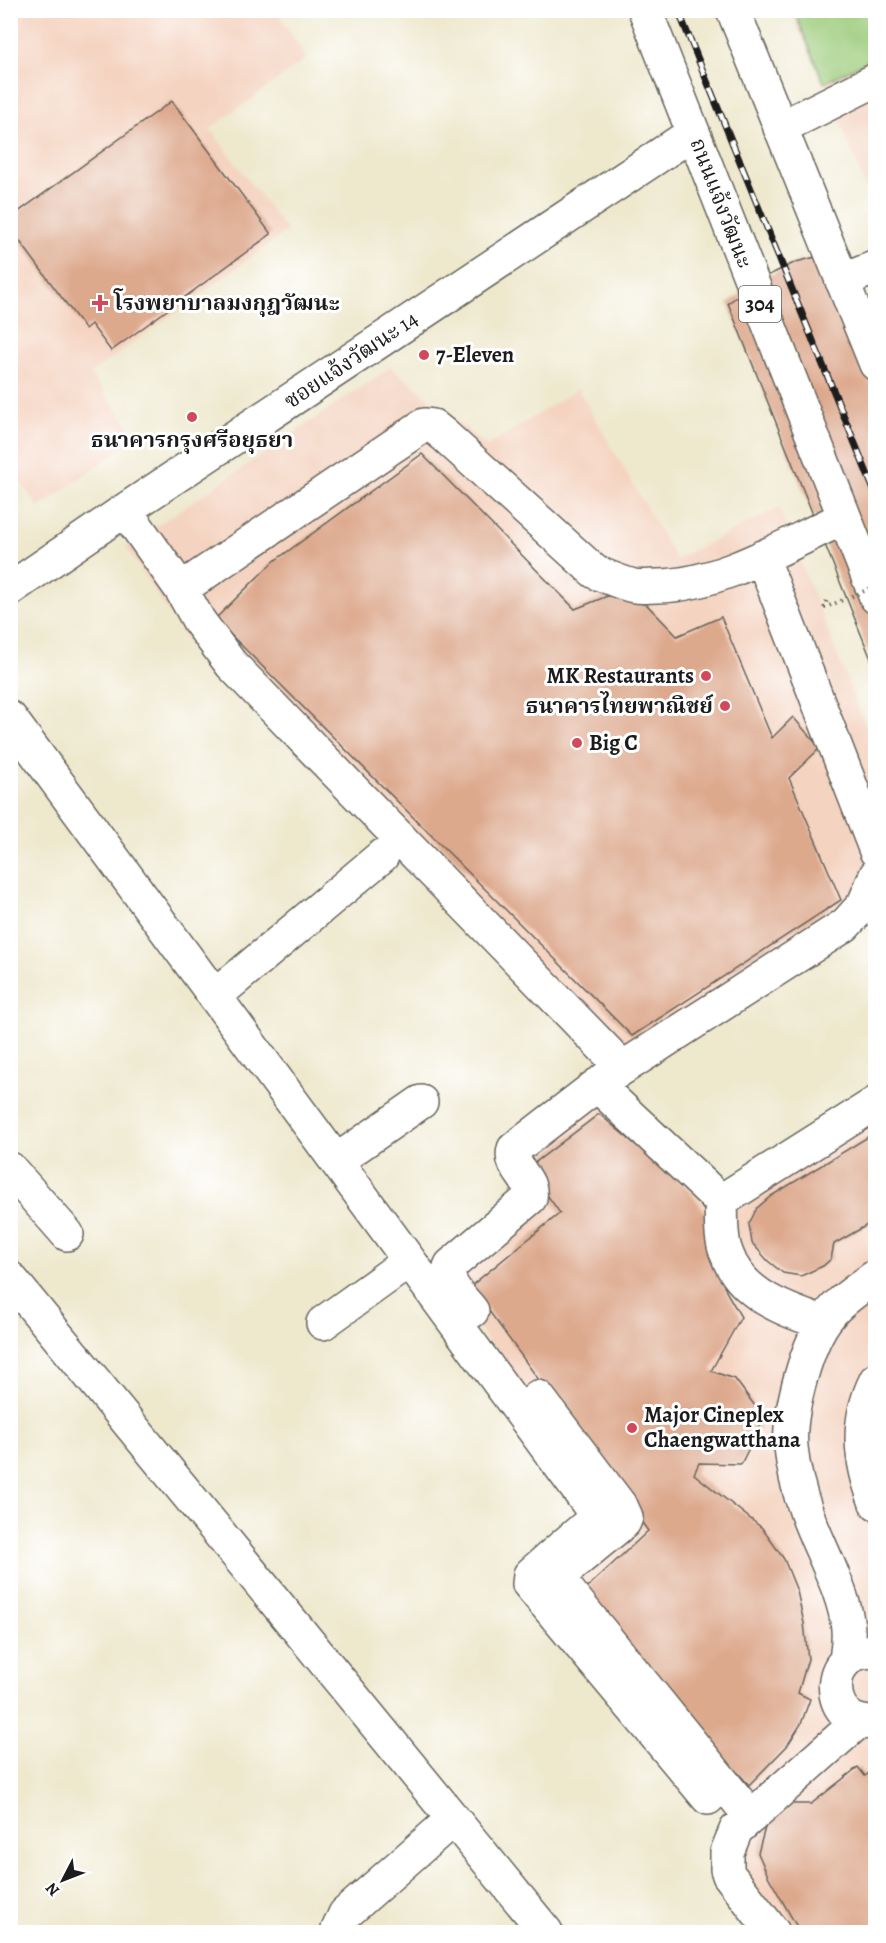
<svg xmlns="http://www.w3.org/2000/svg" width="886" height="1943" font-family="Alegreya,'Noto Serif Thai',serif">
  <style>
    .built { fill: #f4d3c0 }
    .green { fill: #9ccb7a; stroke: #5c744b; stroke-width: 1.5 }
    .building { fill: #dda98d }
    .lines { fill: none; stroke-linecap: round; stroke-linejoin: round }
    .minor-casing { stroke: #66635a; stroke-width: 36 }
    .major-casing { stroke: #66635a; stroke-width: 36 }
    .path { stroke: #66635a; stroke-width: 4; stroke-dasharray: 1.5 4.5; stroke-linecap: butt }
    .minor { stroke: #fff; stroke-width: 33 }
    .major { stroke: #fff; stroke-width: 33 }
    .rail-casing { stroke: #1c1c1c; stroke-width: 7 }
    .rail { stroke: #fff; stroke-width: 4.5; stroke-dasharray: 14; stroke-linecap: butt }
    .path-bridge { stroke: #66635a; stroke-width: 4; stroke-dasharray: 1.5 4.5; stroke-linecap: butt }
    .poi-dot { fill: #d1495b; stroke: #fff; stroke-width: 2 }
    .labels { text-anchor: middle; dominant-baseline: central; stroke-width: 6; stroke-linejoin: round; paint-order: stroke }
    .shield { fill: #fff; stroke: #606060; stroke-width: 1.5 }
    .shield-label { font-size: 21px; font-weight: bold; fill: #1c1c1c }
    .street-label { font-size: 22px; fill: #1c1c1c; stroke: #fff }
    .poi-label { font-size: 22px; font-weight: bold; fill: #1c1c1c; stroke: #fff; text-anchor: start }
  </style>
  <rect width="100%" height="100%" fill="#fff"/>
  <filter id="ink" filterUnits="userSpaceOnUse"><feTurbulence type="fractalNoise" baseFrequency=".0167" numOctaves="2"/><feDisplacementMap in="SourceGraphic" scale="12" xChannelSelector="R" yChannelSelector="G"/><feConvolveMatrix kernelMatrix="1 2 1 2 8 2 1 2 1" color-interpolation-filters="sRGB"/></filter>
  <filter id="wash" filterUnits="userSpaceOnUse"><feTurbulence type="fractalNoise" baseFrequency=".008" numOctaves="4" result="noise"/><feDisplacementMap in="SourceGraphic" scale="24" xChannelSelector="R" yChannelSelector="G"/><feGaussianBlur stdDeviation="1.35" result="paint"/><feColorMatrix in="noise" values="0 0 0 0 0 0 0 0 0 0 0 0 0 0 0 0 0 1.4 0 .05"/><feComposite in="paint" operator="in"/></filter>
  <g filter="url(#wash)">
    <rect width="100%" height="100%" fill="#eee8cd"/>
    <path class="built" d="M 11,11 L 276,11 L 307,58 L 210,129 L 287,231 L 90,374 L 137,437 L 39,508 L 11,470 Z
      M 790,11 L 875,11 L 875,209 L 824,83 Z
      M 391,367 L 487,446 L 578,389 L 676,559 L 779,508 L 875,750 L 875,917 L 627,1080 L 192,649 L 126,547 Z
      M 600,1086 L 740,1206 L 875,1124 L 875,1932 L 780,1932 L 715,1846 L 730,1818 L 543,1592 L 618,1527 L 444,1278 L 530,1201 L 506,1162 Z"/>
    <path class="green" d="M 794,11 L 875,11 L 875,57 L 824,83 Z"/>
    <g id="blocks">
      <path class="building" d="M 172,101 L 271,234 L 111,351 L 91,324 L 85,329 L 10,228 L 10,218 Z
        M 844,250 L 876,332 L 875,669 L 728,303 L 767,276 L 796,262 Z
        M 422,454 L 575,609 L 610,595 L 647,605 L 677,636 L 721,617 L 772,738 L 793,717 L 820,748 L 789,778 L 841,900 L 632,1036 L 215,619 L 273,562 Z
        M 599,1114 L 685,1186 L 714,1223 L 717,1269 L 727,1293 L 741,1317 L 711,1371 L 735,1379 L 764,1418 L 741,1464 L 699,1463 L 694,1474 L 762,1528 L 784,1559 L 797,1591 L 804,1623 L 808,1659 L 798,1693 L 810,1699 L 801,1724 L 787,1746 L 749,1785 L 738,1773 L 729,1777 L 579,1595 L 648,1531 L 471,1286 L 560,1213 L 528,1168 Z
        M 876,1132 L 876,1220 L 834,1244 L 831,1259 L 823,1266 L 801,1276 L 783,1273 L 768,1261 L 752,1243 L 749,1224 L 757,1208 L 771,1196 Z
        M 858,1767 L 865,1776 L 876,1768 L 876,1932 L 800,1932 L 768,1876 L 758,1853 L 766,1824 L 786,1804 L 811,1804 Z"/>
    </g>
  </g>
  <g filter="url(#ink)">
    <use href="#blocks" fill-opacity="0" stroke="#66635a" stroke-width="1.5"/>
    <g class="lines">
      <g class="minor-casing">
        <path id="minor" d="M 780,128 L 876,80
          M 842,281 L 876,267
          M 125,510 L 181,589
          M 762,557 L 876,851
          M 10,589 L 125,510 L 693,133
          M 10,718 L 592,1509 L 595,1516 L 592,1521 L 533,1572 L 530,1575 L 529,1584 L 708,1798
          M 215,996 L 382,856
          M 623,1068 L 231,664 L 199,621 L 181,589 L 424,425 L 433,426 L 444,435 L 595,572 C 608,577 621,583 634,586 C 642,587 650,586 658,586 C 722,585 786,544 844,518
          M 604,1080 L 845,925 L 864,904 L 876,875
          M 336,1161 L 421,1102
          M 10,1169 L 67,1234
          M 721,1201 L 876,1103
          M 10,1278 L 546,1932
          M 472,1311 C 462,1298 442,1282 451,1265 L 530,1198 C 534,1178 508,1168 514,1149 L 597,1085 L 721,1201 C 722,1218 720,1237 726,1252 C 740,1295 785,1310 823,1323
          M 323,1323 L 409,1261
          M 876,1380 C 855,1422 860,1461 876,1503
          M 538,1397 L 622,1508 L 626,1517 L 624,1522 L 567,1569 L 563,1578 L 564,1586 L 751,1817
          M 876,1652 C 821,1645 823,1730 876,1722
          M 846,1661 C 847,1651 849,1640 848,1629 C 846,1595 819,1548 807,1514 C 799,1492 793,1470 791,1447 C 788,1413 807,1340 830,1314 C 842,1299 860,1288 876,1276
          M 337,1932 L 345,1914 L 453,1819
          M 773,1932 L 729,1875 L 727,1869 L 727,1852 L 736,1830 L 859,1721"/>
      </g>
      <g class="major-casing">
        <path id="major" d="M 645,10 L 876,597
          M 733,10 L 876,364"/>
      </g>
      <path class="path" d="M 824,608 L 827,599"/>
      <use href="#minor" class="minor"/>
      <use href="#major" class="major"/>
      <g class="rail-casing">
        <path id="rail" d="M 678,10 L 876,495"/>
      </g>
      <use href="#rail" class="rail"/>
      <path class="path-bridge" d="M 824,608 L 876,586"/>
    </g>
  </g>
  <g class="poi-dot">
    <path d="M97 294h6v6h6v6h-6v6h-6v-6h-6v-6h6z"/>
    <circle cx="424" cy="355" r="6"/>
    <circle cx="192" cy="417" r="6"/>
    <circle cx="706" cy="676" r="6"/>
    <circle cx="725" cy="706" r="6"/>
    <circle cx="577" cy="743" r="6"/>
    <circle cx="632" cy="1428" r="6"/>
  </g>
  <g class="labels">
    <rect class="shield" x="739" y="286" width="42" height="36" rx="4.5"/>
    <g class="shield-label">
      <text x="760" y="304">304</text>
    </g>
    <g class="street-label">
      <text transform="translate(721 203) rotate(69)">ถนนแจ้งวัฒนะ</text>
      <text transform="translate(351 360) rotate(-34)">ซอยแจ้งวัฒนะ 14</text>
    </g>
    <g class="poi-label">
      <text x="114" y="303">โรงพยาบาลมงกุฎวัฒนะ</text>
      <text x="436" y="355">7-Eleven</text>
      <text x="192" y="440" text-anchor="middle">ธนาคารกรุงศรีอยุธยา</text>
      <text x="694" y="676" text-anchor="end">MK Restaurants</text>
      <text x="713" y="706" text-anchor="end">ธนาคารไทยพาณิชย์</text>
      <text x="589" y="743">Big C</text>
      <text x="644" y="1415">Major Cineplex<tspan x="644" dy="25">Chaengwatthana</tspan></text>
    </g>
  </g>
  <rect width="886" height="1943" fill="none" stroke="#fff" stroke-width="36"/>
  <g transform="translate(63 1880) rotate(228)" stroke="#ffffff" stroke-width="4.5" paint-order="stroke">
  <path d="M0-4.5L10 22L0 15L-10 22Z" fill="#1c1c1c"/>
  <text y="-9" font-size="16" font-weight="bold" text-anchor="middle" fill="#1c1c1c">N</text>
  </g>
</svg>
